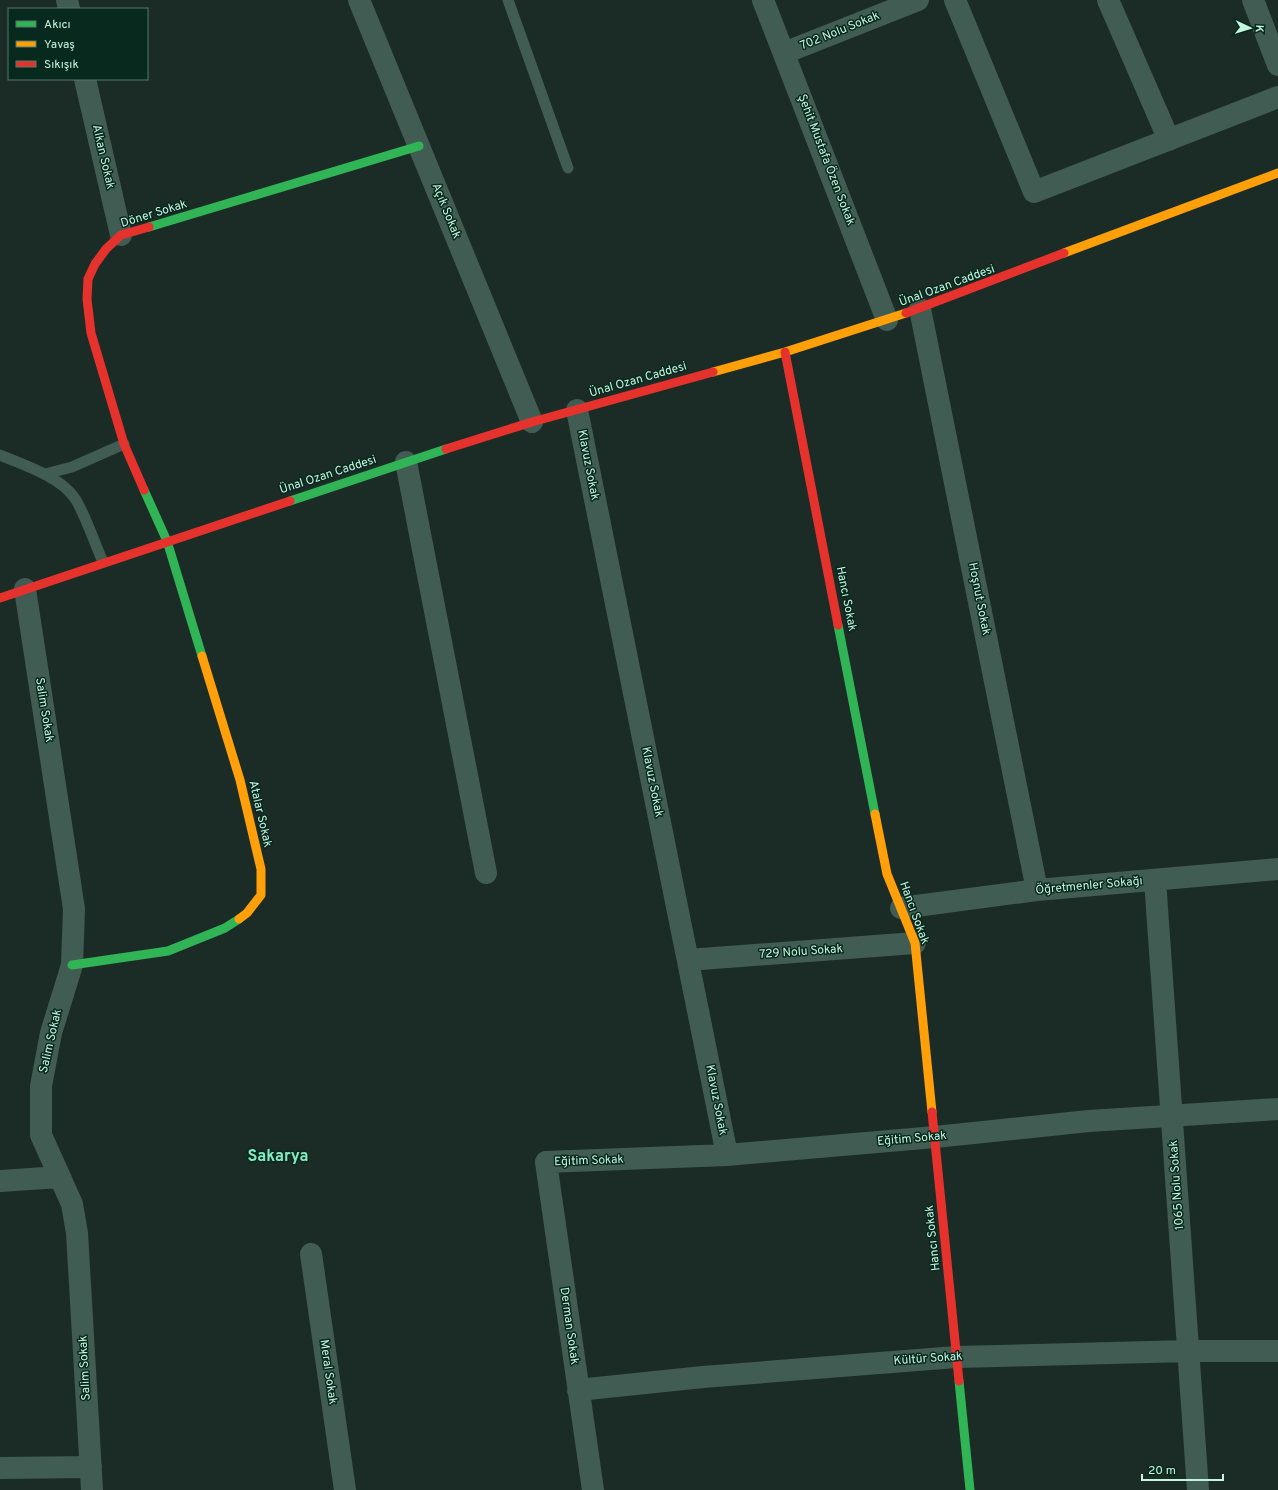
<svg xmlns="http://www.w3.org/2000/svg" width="1278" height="1490" font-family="Overpass,sans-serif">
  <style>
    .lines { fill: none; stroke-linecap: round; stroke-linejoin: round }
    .lane { stroke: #405c53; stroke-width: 11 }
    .street { stroke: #405c53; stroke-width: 22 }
    .fast { stroke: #30b455; stroke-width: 9 }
    .slow { stroke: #ff9f0a; stroke-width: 9 }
    .jam { stroke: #e5322d; stroke-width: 9 }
    .labels { text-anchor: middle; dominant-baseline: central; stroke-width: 3; stroke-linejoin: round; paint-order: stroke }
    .street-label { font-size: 12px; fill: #c5f4e0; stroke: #08291e }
    .district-label { font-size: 16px; font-weight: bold; fill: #85eac3; stroke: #08291e }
  </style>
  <rect width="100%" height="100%" fill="#1b2c26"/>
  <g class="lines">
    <path class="lane" d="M 508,0 L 568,168
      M 0,455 C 24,465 62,477 76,500 C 87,519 94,542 103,562
      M 45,474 L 72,467 L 124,444"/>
    <path class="street" d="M 67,0 L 69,9
      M 359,0 L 532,422
      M 763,0 L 887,320
      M 955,0 L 1034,192 L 1278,97
      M 1108,0 L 1169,140
      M 1253,0 L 1278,65
      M 784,53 L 918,0
      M 85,79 L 121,235
      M 920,309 L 1037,890
      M 577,410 L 727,1155
      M 406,462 L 486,873
      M 25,589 L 74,909 L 72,965 L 51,1033 L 41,1086 L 41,1135 L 72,1204 L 77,1233 L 92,1490
      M 1155,880 L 1198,1490
      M 901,908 L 1037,890 L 1278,869
      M 688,960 L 915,943
      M 0,1181 L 60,1177
      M 311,1254 L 345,1490
      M 578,1390 L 703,1377 L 956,1357 L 1188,1351 L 1278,1351
      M 0,1468 L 91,1467
      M 593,1490 L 546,1162 L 727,1155 L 935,1137 L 1089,1121 L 1278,1109"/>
    <path class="fast" d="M 149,227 L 419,146
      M 144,490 L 167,541 L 202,656
      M 290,501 L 446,449
      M 838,625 L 875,814
      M 72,965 L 168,951 L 225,928 L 239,919
      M 959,1381 L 970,1490"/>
    <path class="slow" d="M 1064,253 L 1278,173
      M 713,372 L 785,352 L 906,313
      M 202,656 L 240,780 L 261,869 L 261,895 L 247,913 L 239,919
      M 875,814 L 887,874 L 915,943 L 932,1112"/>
    <path class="jam" d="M 906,313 L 1064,253
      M 785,352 L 838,625
      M 446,449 L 532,422 L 713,372
      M 144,490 L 124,444 L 91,333 L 87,299 L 88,279 L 95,264 L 106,249 L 121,235 L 149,227
      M 0,598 L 290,501
      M 932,1112 L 959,1381"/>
  </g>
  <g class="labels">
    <g class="street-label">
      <text transform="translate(840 31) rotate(-22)">702 Nolu Sokak</text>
      <text transform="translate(103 157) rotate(77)">Alkan Sokak</text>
      <text transform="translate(826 160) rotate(69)">Şehit Mustafa Özen Sokak</text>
      <text transform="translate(446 211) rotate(68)">Açık Sokak</text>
      <text transform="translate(154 214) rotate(-17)">Döner Sokak</text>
      <text transform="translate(947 286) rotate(-20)">Ünal Ozan Caddesi</text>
      <text transform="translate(638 380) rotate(-16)">Ünal Ozan Caddesi</text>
      <text transform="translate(588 465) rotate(79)">Klavuz Sokak</text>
      <text transform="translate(328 475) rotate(-18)">Ünal Ozan Caddesi</text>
      <text transform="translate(846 599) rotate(79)">Hancı Sokak</text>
      <text transform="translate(979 599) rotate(79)">Hoşnut Sokak</text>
      <text transform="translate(44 710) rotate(81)">Salim Sokak</text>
      <text transform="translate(652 782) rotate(79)">Klavuz Sokak</text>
      <text transform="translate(260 814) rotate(77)">Atalar Sokak</text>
      <text transform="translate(1089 886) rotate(-5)">Öğretmenler Sokağı</text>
      <text transform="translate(914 913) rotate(70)">Hancı Sokak</text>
      <text transform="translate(801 952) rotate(-4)">729 Nolu Sokak</text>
      <text transform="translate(51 1041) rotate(-77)">Salim Sokak</text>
      <text transform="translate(716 1100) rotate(79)">Klavuz Sokak</text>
      <text transform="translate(912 1139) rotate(-5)">Eğitim Sokak</text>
      <text transform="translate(589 1161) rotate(-2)">Eğitim Sokak</text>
      <text transform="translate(1177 1185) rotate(-94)">1065 Nolu Sokak</text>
      <text transform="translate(933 1238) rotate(-96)">Hancı Sokak</text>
      <text transform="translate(569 1326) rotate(82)">Derman Sokak</text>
      <text transform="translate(928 1359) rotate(-4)">Kültür Sokak</text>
      <text transform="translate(85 1368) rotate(-93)">Salim Sokak</text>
      <text transform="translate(328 1372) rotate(82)">Meral Sokak</text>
    </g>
    <g class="district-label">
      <text x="278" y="1157">Sakarya</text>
    </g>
  </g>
  <rect x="8" y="8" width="140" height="72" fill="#08291e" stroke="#547a6c"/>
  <rect x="16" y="21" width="20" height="6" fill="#30b455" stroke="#547a6c"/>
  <text x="44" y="28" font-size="12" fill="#c5f4e0">Akıcı</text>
  <rect x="16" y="41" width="20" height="6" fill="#ff9f0a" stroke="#547a6c"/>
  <text x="44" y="48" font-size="12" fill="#c5f4e0">Yavaş</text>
  <rect x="16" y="61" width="20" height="6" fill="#e5322d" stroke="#547a6c"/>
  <text x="44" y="68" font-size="12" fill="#c5f4e0">Sıkışık</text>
  <g transform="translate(1250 28) rotate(94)" stroke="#08291e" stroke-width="3" paint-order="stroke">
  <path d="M0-3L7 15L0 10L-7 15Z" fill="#c5f4e0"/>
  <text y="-6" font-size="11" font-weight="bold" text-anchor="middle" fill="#c5f4e0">K</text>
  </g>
  <path d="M1142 1474v6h81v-6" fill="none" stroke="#c5f4e0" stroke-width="2"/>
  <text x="1148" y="1474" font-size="12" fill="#c5f4e0" stroke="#08291e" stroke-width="3" paint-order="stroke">20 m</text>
</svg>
